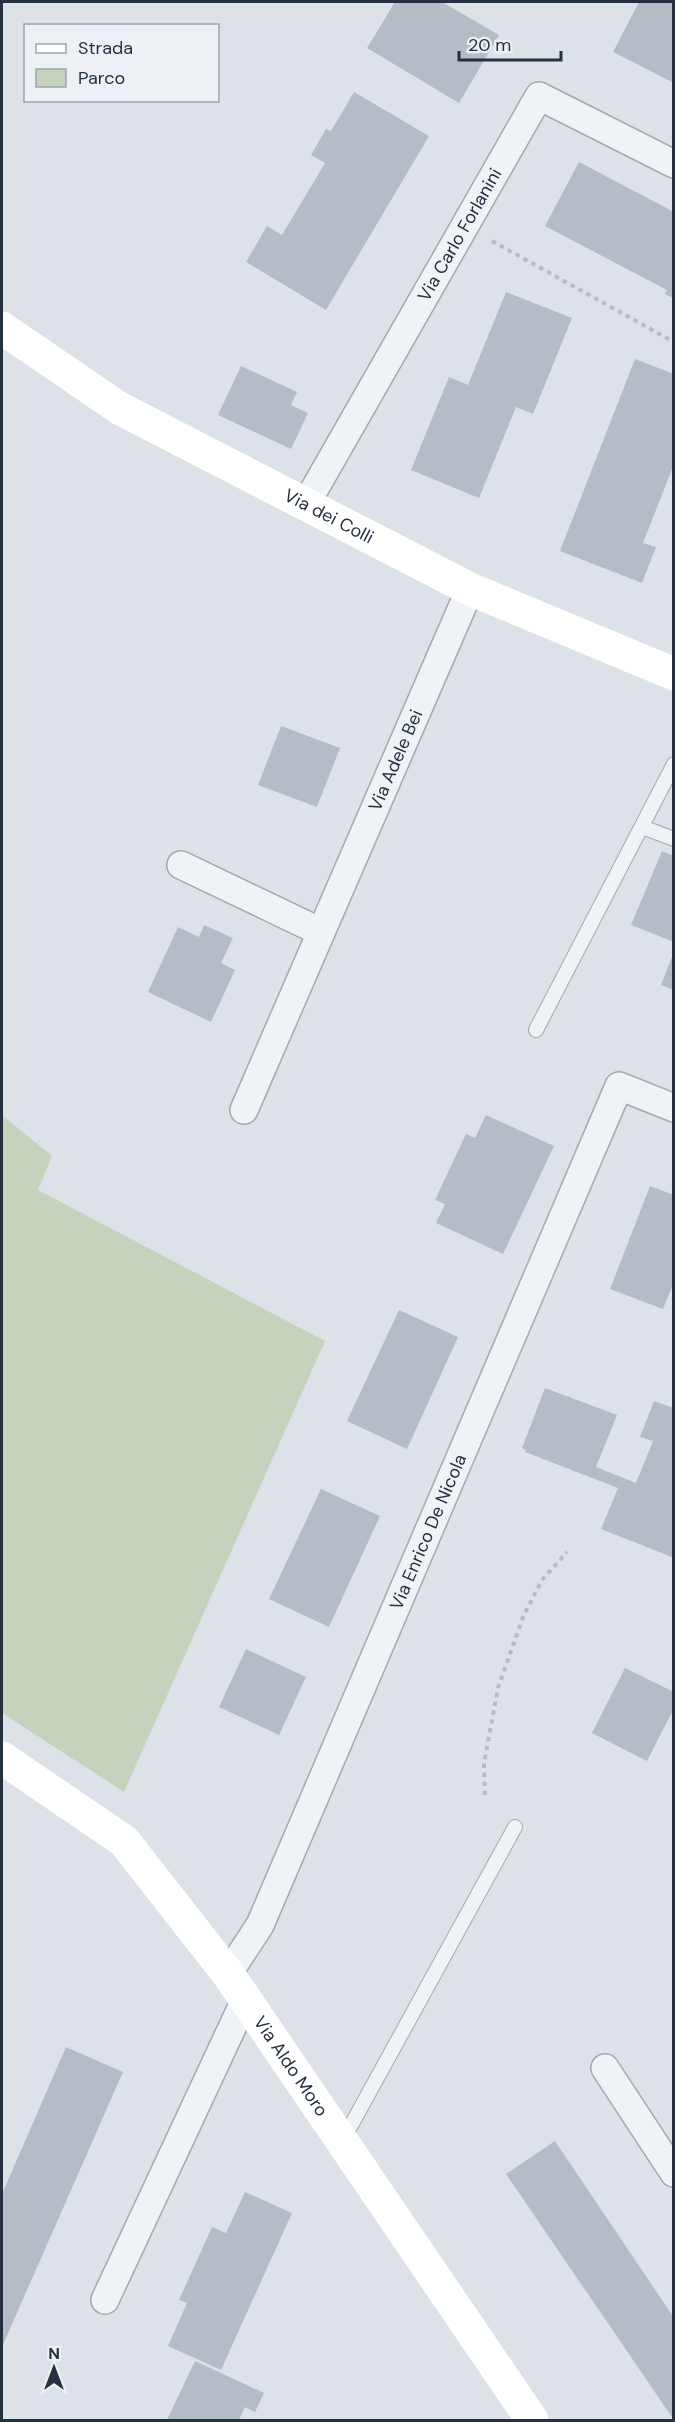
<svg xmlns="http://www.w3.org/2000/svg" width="675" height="2422" font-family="'DM Sans',sans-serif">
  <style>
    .green { fill: #c5d3bd }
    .building { fill: #b4bcc6 }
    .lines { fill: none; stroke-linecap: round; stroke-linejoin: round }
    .lane-casing { stroke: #a2a9b3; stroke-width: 16 }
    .street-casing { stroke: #a2a9b3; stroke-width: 30 }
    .path { stroke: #b7bdc3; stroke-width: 4; stroke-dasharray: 4.5 4.5; stroke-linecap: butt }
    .lane { stroke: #f0f3f6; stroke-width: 14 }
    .street { stroke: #f0f3f6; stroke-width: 27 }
    .secondary { stroke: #fff; stroke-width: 33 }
    .labels { text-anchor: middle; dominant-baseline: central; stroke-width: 4.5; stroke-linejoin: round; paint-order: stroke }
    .street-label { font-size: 18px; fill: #253141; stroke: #edf1f6 }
  </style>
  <rect width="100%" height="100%" fill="#dde2e8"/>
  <path class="green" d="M 2,1115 L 52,1156 L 38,1190 L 325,1341 L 124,1792 L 2,1713 Z"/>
  <path class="building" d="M 395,2 L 442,2 L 499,35 L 459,103 L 367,48 Z
    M 639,2 L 674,2 L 674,83 L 613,52 Z
    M 354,92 L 429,136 L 326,310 L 246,262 L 267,226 L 282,235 L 325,163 L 311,155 L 326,129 L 331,131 Z
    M 579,162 L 674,212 L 674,298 L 665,294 L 667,290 L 545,226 Z
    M 506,292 L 572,318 L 533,414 L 516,407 L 479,498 L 411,470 L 449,377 L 468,385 Z
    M 635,359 L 674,374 L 674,464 L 643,543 L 656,547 L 642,583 L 560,551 Z
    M 241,366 L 297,392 L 291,405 L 308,413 L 291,449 L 218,415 Z
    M 281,726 L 340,748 L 317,807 L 258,785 Z
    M 662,851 L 674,856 L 674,942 L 631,925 Z
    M 204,925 L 233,938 L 221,963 L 235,970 L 211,1022 L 148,992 L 178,927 L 199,937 Z
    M 673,954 L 674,954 L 674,990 L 661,985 Z
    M 486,1115 L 554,1146 L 503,1254 L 436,1223 L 445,1204 L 435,1200 L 466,1134 L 475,1138 Z
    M 650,1186 L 674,1195 L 674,1282 L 663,1309 L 610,1289 Z
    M 399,1310 L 458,1337 L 407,1449 L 347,1421 Z
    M 545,1388 L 617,1415 L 596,1467 L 636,1483 L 653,1441 L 640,1437 L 654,1401 L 674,1408 L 672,1557 L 601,1529 L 618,1488 L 525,1452 L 526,1450 L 522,1448 Z
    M 321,1489 L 380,1516 L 329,1627 L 269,1599 Z
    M 246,1649 L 306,1677 L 279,1735 L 219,1707 Z
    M 625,1668 L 674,1692 L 674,1708 L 647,1761 L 592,1733 Z
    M 66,2047 L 123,2072 L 2,2347 L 2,2194 Z
    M 555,2141 L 674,2318 L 674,2420 L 506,2174 Z
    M 245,2192 L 292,2213 L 221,2370 L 168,2346 L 187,2303 L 179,2300 L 212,2227 L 226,2233 Z
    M 195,2361 L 264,2393 L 255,2412 L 245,2407 L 239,2420 L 167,2420 Z"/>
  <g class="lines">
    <g class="lane-casing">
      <path id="lane" d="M 642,827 L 674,839
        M 536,1030 L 674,764
        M 343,2140 L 515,1827"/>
    </g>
    <g class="street-casing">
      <g id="street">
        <path id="s1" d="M 306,504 L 539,96 L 674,164"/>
        <path d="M 181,865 L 321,932"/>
        <path id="s2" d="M 244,1110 L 470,589"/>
        <path id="s3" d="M 228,1974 L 260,1925 L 619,1086 L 674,1108"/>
        <path d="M 605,2068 L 674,2173"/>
        <path d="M 105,2300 L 245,2000"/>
      </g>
    </g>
    <path class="path" d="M 492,241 L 674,342
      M 485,1795 L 484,1763 L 498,1688 L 523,1617 L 542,1580 L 567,1552"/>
    <use href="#lane" class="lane"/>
    <use href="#street" class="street"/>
    <g class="secondary">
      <path id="s4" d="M 2,328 L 119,408 L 470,589 L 674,674"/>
      <path id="s5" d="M 2,1758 L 124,1841 L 228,1974 L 532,2420"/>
    </g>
  </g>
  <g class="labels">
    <g class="street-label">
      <text stroke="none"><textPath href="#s1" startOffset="310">Via Carlo Forlanini</textPath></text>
      <text stroke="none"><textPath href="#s4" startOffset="378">Via dei Colli</textPath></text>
      <text stroke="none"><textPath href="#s2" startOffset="381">Via Adele Bei</textPath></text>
      <text stroke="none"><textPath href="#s3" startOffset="486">Via Enrico De Nicola</textPath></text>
      <text stroke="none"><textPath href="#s5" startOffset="428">Via Aldo Moro</textPath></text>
    </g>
  </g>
  <rect width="675" height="2422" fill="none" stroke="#253141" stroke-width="6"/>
  <rect x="24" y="24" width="195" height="78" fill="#edf1f6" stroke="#9da4ae" stroke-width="1.5"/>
  <rect x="36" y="44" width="30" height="9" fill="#ffffff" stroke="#9da4ae" stroke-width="1.5"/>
  <text x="78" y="54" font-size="18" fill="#253141">Strada</text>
  <rect x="36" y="69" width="30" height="18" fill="#c5d3bd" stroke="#9da4ae" stroke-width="1.5"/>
  <text x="78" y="84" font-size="18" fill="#253141">Parco</text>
  <g transform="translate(54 2368)" stroke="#edf1f6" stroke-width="4.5" paint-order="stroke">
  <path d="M0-4.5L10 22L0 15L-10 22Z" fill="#253141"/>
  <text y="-9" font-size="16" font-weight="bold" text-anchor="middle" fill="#253141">N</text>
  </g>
  <path d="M459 51v9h102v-9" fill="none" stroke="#253141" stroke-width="3"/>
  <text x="468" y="51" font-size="18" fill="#253141" stroke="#edf1f6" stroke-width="4.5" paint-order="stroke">20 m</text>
</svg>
